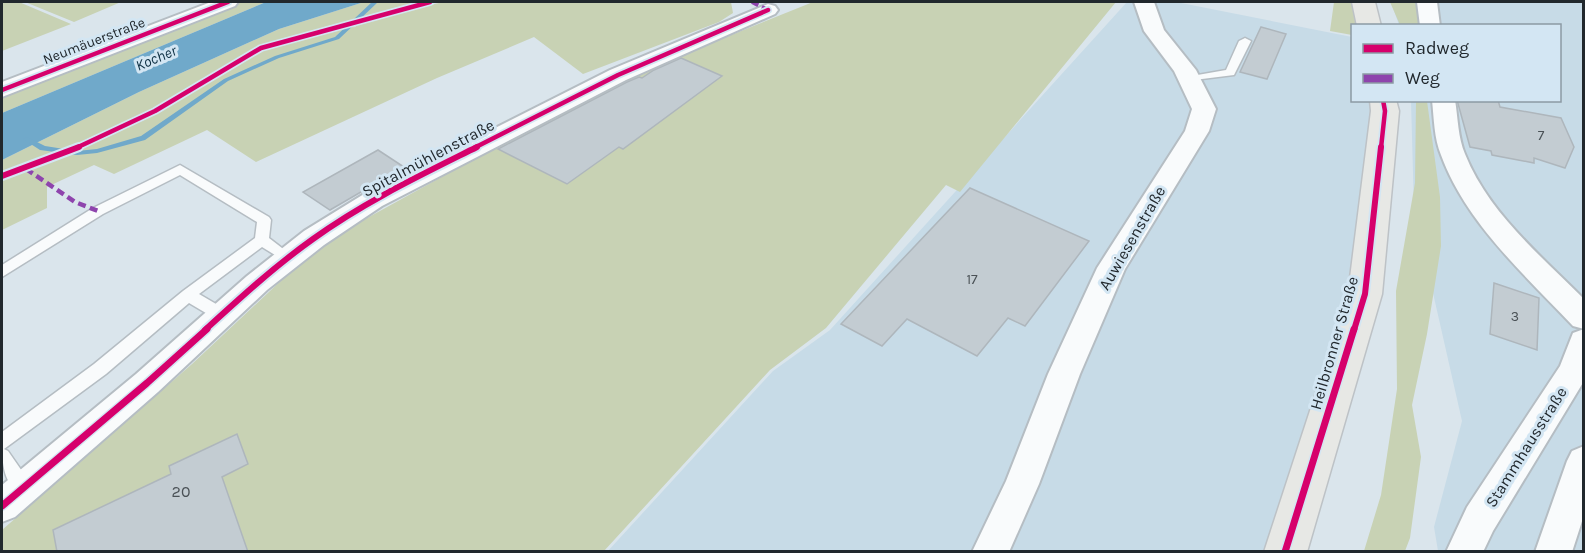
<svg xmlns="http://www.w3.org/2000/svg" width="1585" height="553" font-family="Karla,sans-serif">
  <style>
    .built { fill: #c7dbe7 }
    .green { fill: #c8d2b4 }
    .water { fill: #70a9ca }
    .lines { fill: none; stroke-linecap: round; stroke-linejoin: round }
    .stream { fill: #70a9ca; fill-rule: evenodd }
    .building { fill: #c3ccd2; stroke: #aeb6bc; stroke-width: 1.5 }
    .service-casing { stroke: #b5bdc3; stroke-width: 3 }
    .minor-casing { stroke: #b5bdc3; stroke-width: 4 }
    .primary-casing { stroke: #bdc2c6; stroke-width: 3 }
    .service { fill: #f9fbfc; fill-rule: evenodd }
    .minor { fill: #f9fbfc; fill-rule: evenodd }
    .primary { fill: #e7e8e5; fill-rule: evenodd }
    .quiet-far1 { stroke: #8e44ad; stroke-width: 4; stroke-dasharray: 7 4; stroke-linecap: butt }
    .quiet { stroke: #8e44ad; stroke-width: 4.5; stroke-dasharray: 8 4.5; stroke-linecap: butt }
    .cycleway-far2-casing { stroke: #d3e6f3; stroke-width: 8 }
    .cycleway-far1-casing { stroke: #d3e6f3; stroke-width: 10 }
    .cycleway-casing { stroke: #d3e6f3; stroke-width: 10 }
    .cycleway-far2 { stroke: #d6006c; stroke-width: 4.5 }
    .cycleway-far1 { stroke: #d6006c; stroke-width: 6 }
    .cycleway { stroke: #d6006c; stroke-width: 7 }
    .labels { text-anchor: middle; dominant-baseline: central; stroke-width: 6; stroke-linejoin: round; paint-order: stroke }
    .far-street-label { font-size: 14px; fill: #21282d; stroke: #d3e6f3 }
    .number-label { font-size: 14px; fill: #4a5156 }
    .far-water-label { font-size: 15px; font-style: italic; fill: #0f3144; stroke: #d3e6f3 }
    .street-label { font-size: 16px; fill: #21282d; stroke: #d3e6f3 }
    .near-number-label { font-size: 16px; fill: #4a5156 }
  </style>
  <rect width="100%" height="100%" fill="#dae5ec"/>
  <path class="built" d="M 1127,2 L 1176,2 L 1352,37 L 1352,100 L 1381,101 L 1365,294 L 1285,551 L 607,552 L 773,371 L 830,330 Z
    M 1391,2 L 1583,2 L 1583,551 L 1438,551 L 1434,527 L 1462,421 L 1414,209 L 1411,101 L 1560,100 L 1560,26 L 1399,25 Z"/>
  <path class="green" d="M 2,2 L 19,2 L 71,24 L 2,51 Z
    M 25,2 L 121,2 L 74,22 Z
    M 242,2 L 266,2 L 2,113 L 2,98 Z
    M 364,2 L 423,2 L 366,16 L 353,28 L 366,20 L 443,2 L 731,2 L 733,13 L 719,22 L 583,74 L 534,37 L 437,78 L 256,162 L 207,130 L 114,174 L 94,165 L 47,187 L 47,208 L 2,230 L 2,160 L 139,92 L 279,29 Z
    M 813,2 L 1116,2 L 960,192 L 946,185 L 826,328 L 770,370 L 604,551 L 2,552 L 2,530 L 192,364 L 320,244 L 610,84 Z
    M 1334,2 L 1352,2 L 1360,25 L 1352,26 L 1352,35 L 1330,31 Z
    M 1390,2 L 1415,2 L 1422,25 L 1400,25 Z
    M 1416,101 L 1427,101 L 1440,197 L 1441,246 L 1427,334 L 1412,405 L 1421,457 L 1410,538 L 1405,551 L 1364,551 L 1381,495 L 1397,389 L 1396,291 L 1415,183 Z"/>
  <path class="water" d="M 266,2 L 364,2 L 279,29 L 139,92 L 2,160 L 2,113 Z"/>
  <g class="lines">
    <path class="stream" d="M 372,2 L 378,2 L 339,39 L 279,58 L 228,81 L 145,140 L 97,153 L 77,155 L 40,150 L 23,139 L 27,137 L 45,146 L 77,151 L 97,149 L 141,136 L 224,79 L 275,56 L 335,37 Z"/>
  </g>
  <path class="building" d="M 1261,27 L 1286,34 L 1267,79 L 1240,72 Z
    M 681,58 L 722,76 L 623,149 L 619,147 L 567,184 L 498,149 L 627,82 L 639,77 L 642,78 L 654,70 Z
    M 1457,100 L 1498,100 L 1500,107 L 1561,118 L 1574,147 L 1565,168 L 1534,158 L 1534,163 L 1492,155 L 1491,151 L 1470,147 Z
    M 378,150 L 404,167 L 330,210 L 303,192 Z
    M 970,188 L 1089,241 L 1025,326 L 1008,318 L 977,356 L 907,319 L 882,346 L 841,324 Z
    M 1494,283 L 1539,298 L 1537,350 L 1490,334 Z
    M 237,434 L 248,464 L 222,477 L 248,552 L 57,552 L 53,530 L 171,474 L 169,466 Z"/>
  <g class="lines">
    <g class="service-casing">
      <path id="service" d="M 1245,38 L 1251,41 L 1234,75 L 1186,81 L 1186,77 L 1226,70 L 1239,41 Z
        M 180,165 L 269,217 L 271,220 L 269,238 L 295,258 L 288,263 L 262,247 L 199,294 L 228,311 L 230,315 L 228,319 L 216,319 L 189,303 L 106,374 L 4,449 L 8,451 L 33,487 L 31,493 L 24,495 C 0,486 2,454 2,432 L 94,364 L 183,291 L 255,238 L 257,222 L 180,175 L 103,214 L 2,277 L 2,265 L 93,208 Z"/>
    </g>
    <g class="minor-casing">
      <path id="minor" d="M 211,2 L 238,2 L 235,6 L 2,97 L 2,82 Z
        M 1134,2 L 1154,2 L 1164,30 L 1196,70 L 1216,109 L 1209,131 L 1125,269 L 1080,374 L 1039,484 L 1009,552 L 972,552 L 1006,481 L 1048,374 L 1097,268 L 1185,131 L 1192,109 L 1174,71 L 1144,31 Z
        M 1417,2 L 1437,2 L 1440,26 L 1420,26 Z
        M 768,4 L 775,6 L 778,10 L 775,14 L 626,80 L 382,206 L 324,245 L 267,290 L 158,392 L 15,517 L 2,522 L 2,485 L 136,374 L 247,276 L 304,231 L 364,194 L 610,70 Z
        M 1432,100 L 1455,100 C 1458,118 1458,138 1465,154 C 1488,212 1541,256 1584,299 L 1584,329 L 1573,326 C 1525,275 1466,223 1441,155 C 1434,138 1434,119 1432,100 Z
        M 1584,329 L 1584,381 L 1493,531 L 1483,552 L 1446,552 L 1467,507 L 1560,366 L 1573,333 Z
        M 1584,446 L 1584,515 L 1572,552 L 1535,552 L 1567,461 L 1572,451 Z"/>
    </g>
    <g class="primary-casing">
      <path id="primary" d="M 1352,2 L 1375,2 L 1381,26 L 1357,26 Z
        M 1370,100 L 1396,100 L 1399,111 L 1382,294 L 1307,552 L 1264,552 L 1348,294 L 1371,111 Z"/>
    </g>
    <use href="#service" class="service"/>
    <use href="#minor" class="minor"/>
    <use href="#primary" class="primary"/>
    <path class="quiet-far1" d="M 752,2 L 768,10"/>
    <path class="quiet" d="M 26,169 L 75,202 L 98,211"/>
    <g class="cycleway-far2-casing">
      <path id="cycleway-far2" d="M 2,90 L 228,2
        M 76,148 L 155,111 L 261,48 L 430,2
        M 474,148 L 618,75 L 768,10
        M 1381,148 L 1385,111 L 1383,100"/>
    </g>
    <g class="cycleway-far1-casing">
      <path id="cycleway-far1" d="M 2,176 L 79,147
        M 205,330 C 240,298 275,266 313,239 C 364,202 421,175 477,147
        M 1354,330 L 1365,294 L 1381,147"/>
    </g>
    <g class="cycleway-casing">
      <path id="cycleway" d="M 2,506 L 147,383 L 207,329
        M 1285,552 L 1354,329"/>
    </g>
    <use href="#cycleway-far2" class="cycleway-far2"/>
    <use href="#cycleway-far1" class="cycleway-far1"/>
    <use href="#cycleway" class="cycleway"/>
  </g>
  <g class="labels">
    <g class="far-street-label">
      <text transform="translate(94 41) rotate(-21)">Neumäuerstraße</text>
    </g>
    <g class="number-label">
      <text x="1541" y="135">7</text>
      <text x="972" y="279">17</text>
      <text x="1515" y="316">3</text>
    </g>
    <g class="far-water-label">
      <text transform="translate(156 58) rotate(-23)">Kocher</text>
    </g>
    <g class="street-label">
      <text transform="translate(428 158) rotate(-28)">Spitalmühlenstraße</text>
      <text transform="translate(1132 238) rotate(-60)">Auwiesenstraße</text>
      <text transform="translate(1334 343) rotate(-74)">Heilbronner Straße</text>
      <text transform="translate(1526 447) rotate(-58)">Stammhausstraße</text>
    </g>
    <g class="near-number-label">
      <text x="181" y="491">20</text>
    </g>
  </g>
  <rect width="1585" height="553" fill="none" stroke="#21282d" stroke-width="6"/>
  <rect x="1351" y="24" width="210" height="78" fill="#d3e6f3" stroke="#8c9aa4" stroke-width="1.5"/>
  <rect x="1363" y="44" width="30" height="9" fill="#d6006c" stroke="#8c9aa4" stroke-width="1.5"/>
  <text x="1405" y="54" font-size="18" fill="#21282d">Radweg</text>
  <rect x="1363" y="74" width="30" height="9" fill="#8e44ad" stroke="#8c9aa4" stroke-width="1.5"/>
  <text x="1405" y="84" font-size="18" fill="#21282d">Weg</text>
</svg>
